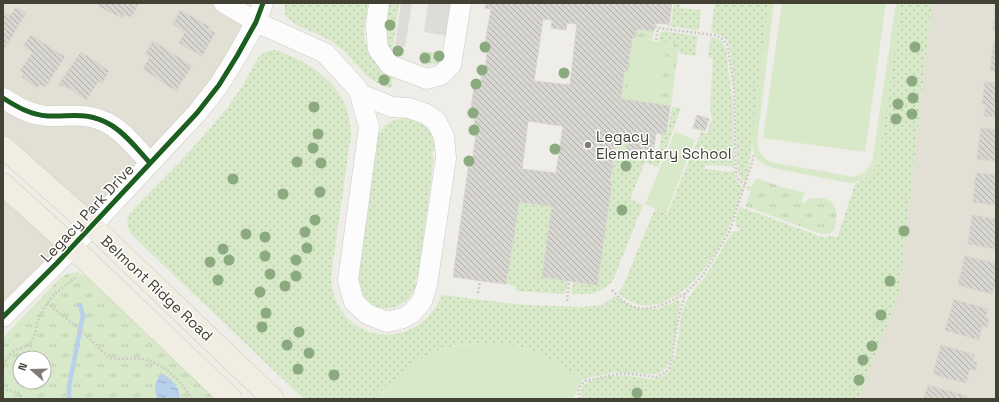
<svg xmlns="http://www.w3.org/2000/svg" width="999" height="402" font-family="'Space Grotesk',sans-serif">
  <style>
    .residential { fill: #e2e0d5 }
    .grass { fill: url(#grass-dots) }
    .park { fill: url(#park-tufts); fill-rule: evenodd }
    .pitch { fill: #d7e9c8 }
    .parking { fill: #dddcd7 }
    .water { fill: url(#water-ripples) }
    .lines { fill: none; stroke-linecap: round; stroke-linejoin: round }
    .stream { stroke: #b8d0ec; stroke-width: 4.5 }
    .building { fill: url(#building-back-hatch); stroke: #d6d4cd; fill-rule: evenodd }
    .minor-casing { stroke: #cccbc5; stroke-width: 21 }
    .major-casing { stroke: #d0cbb5; stroke-width: 23 }
    .path { stroke: #cccbc6; stroke-width: 2.5; stroke-dasharray: 2 2; stroke-linecap: butt }
    .minor { stroke: #fcfcfc; stroke-width: 20 }
    .major { stroke: #f0eee2; stroke-width: 22 }
    .cycleway-casing { stroke: #fff; stroke-width: 8 }
    .cycleway { stroke: #1b5e20; stroke-width: 5 }
    .tree { fill: #8caa7f }
    .poi-dot { fill: #7f7d73; stroke: #fff; stroke-width: 1.5 }
    .labels { text-anchor: middle; dominant-baseline: central; stroke-width: 3; stroke-linejoin: round; paint-order: stroke }
    .poi-label { font-size: 15px; fill: #434034; stroke: #fff; text-anchor: start }
    .street-label { font-size: 15px; fill: #434034; stroke: #fff }
  </style>
  <defs>
    <pattern id="grass-dots" width="8" height="8" patternUnits="userSpaceOnUse"><rect width="8" height="8" fill="#d7e9c8"/><path d="M2 2h.1M6 6h.1" fill="none" stroke="#bac9ac" stroke-width="1.8" stroke-linecap="round"/></pattern>
    <pattern id="park-tufts" width="24" height="20" patternUnits="userSpaceOnUse"><rect width="24" height="20" fill="#d7e9c8"/><path d="M3 7l-1-3M5 7V3M7 7l1-3M15 17l-1-3M17 17v-4M19 17l1-3" fill="none" stroke="#bac9ac"/></pattern>
    <pattern id="water-ripples" width="26" height="14" patternUnits="userSpaceOnUse"><rect width="26" height="14" fill="#b8d0ec"/><path d="M2 4q2-2 4 0t4 0M15 11q2-2 4 0t4 0" fill="none" stroke="#97aac0"/></pattern>
    <pattern id="building-back-hatch" width="6" height="6" patternUnits="userSpaceOnUse"><rect width="6" height="6" fill="#d8d6d0"/><path d="M-1 5l2 2M0 0l6 6M5-1l2 2" fill="none" stroke="#b1afaa"/></pattern>
  </defs>
  <rect width="100%" height="100%" fill="#eeede8"/>
  <path class="residential" d="M 3,3 L 224,3 L 256,22 L 237,56 L 92,226 L 3,147 Z
    M 932,3 L 996,3 L 996,399 L 858,399 L 899,295 Z
    M 3,184 L 72,247 L 3,317 Z"/>
  <path class="grass" d="M 285,3 L 368,3 C 362,41 361,53 393,78 L 392,86 L 389,88 C 361,79 356,58 334,43 C 322,34 300,29 290,20 C 284,15 284,10 285,3 Z
    M 389,3 L 399,3 L 393,46 L 404,49 L 405,51 L 403,56 C 379,49 386,22 389,3 Z
    M 674,3 L 681,3 L 680,8 L 701,10 L 699,30 L 667,26 L 667,24 L 671,24 Z
    M 715,3 L 768,3 L 750,158 L 747,177 L 745,181 L 742,181 L 738,173 L 735,89 L 730,47 L 727,40 L 720,35 L 711,32 Z
    M 901,3 L 932,3 L 899,295 L 858,399 L 583,399 L 580,393 C 581,391 582,387 584,385 C 590,379 613,375 622,375 C 633,376 654,382 664,376 C 678,368 678,328 682,313 C 686,297 696,288 706,275 C 715,262 723,247 731,234 L 734,231 L 739,231 L 740,228 L 736,226 L 735,220 L 740,207 L 825,238 L 830,235 L 837,238 L 855,184 C 865,179 873,175 878,164 Z
    M 663,31 L 698,36 L 695,56 L 679,53 L 679,44 L 659,42 L 660,33 Z
    M 711,37 C 719,38 724,42 726,50 L 733,106 L 734,168 L 732,168 L 731,166 L 705,165 L 704,169 L 731,172 L 732,170 L 734,170 L 734,178 L 743,188 C 738,202 734,216 728,229 C 714,260 679,311 640,305 C 631,303 625,298 618,293 L 623,286 L 655,209 L 667,215 L 701,132 L 707,134 L 712,118 L 710,110 L 713,58 L 708,57 Z
    M 275,50 C 282,52 289,56 295,58 C 318,69 341,87 348,113 C 350,120 350,127 351,134 L 331,276 C 333,343 416,357 442,295 L 523,305 L 581,307 L 602,305 L 615,296 C 635,311 654,315 677,300 L 680,302 L 671,358 L 669,365 L 662,372 L 658,374 L 651,374 L 615,372 L 583,379 C 570,371 557,362 544,356 C 509,339 452,338 419,360 C 405,369 392,382 379,393 L 377,399 L 304,399 L 137,240 C 129,232 123,223 131,212 C 169,172 211,133 242,87 C 248,77 255,60 263,53 C 267,51 271,51 275,50 Z
    M 422,51 L 442,53 L 444,56 L 438,64 L 426,65 L 422,63 L 421,58 Z
    M 672,107 L 681,108 L 664,154 L 659,154 L 661,133 L 667,134 Z
    M 406,118 C 425,119 435,133 435,151 L 433,151 L 432,157 L 434,157 L 418,278 L 416,277 L 415,282 L 417,282 C 412,307 382,318 365,298 C 361,293 360,286 358,280 L 377,138 C 382,125 392,119 406,118 Z
    M 616,139 L 628,140 L 627,151 L 630,152 L 630,153 L 662,158 L 658,167 L 645,162 L 630,199 L 643,205 L 613,280 C 599,296 590,294 571,294 L 573,282 L 597,285 L 612,184 L 610,182 Z
    M 519,202 L 552,206 L 542,277 L 568,281 L 565,294 L 515,291 L 516,286 L 506,284 Z"/>
  <path class="park" d="M 637,29 L 654,31 L 652,41 L 679,44 L 671,106 L 621,99 L 624,71 L 627,71 L 632,38 L 635,38 Z
    M 756,178 L 785,188 L 805,193 L 801,202 L 805,203 L 808,199 C 824,195 839,200 836,220 C 836,223 835,229 833,231 C 830,235 824,234 821,234 L 745,206 L 751,191 L 746,190 L 748,186 L 752,187 Z
    M 77,272 L 86,276 L 213,396 L 214,399 L 3,399 L 3,338 L 59,279 L 67,274 ZM 20,358 L 44,358 L 44,382 L 20,382 Z"/>
  <path class="pitch" d="M 768,3 L 774,3 L 758,134 C 756,147 759,156 771,162 L 854,177 L 865,172 L 872,163 L 896,3 L 901,3 L 878,164 C 872,176 863,182 849,183 L 773,168 C 755,162 751,154 752,135 Z
    M 782,3 L 886,3 L 865,152 L 763,138 Z
    M 642,41 L 661,44 L 666,49 L 660,95 L 660,97 L 655,101 C 647,102 632,101 627,93 L 633,47 L 636,43 Z
    M 675,132 L 695,140 L 666,214 L 645,204 Z
    M 491,343 L 513,346 L 543,355 L 583,379 L 573,399 L 376,398 C 380,390 388,385 395,379 C 403,372 411,365 419,360 C 440,346 467,344 491,343 Z"/>
  <path class="parking" d="M 401,3 L 412,3 L 405,47 L 395,45 Z
    M 428,3 L 452,3 L 448,36 L 424,32 Z"/>
  <path class="water" d="M 162,374 C 172,378 180,388 180,399 L 158,399 C 153,391 154,380 162,374 Z"/>
  <g class="lines">
    <path class="stream" d="M 69,399 L 69,387 L 83,315 L 80,305"/>
  </g>
  <path class="building" d="M 99,3 L 139,3 L 131,17 L 124,14 L 122,18 L 98,6 Z
    M 486,3 L 672,3 L 669,24 L 655,23 L 654,31 L 637,29 L 635,38 L 632,38 L 627,72 L 624,71 L 621,99 L 670,106 L 666,134 L 656,133 L 653,153 L 627,150 L 628,140 L 616,139 L 610,182 L 612,183 L 597,285 L 542,277 L 552,206 L 519,202 L 506,284 L 453,277 L 469,163 L 472,164 L 477,127 L 474,127 L 476,110 L 471,109 L 474,88 L 480,89 L 482,73 L 485,72 L 488,43 L 485,43 L 491,9 L 485,8 ZM 543,19 L 552,20 L 551,28 L 566,30 L 567,23 L 577,24 L 570,85 L 534,81 ZM 528,121 L 563,126 L 556,173 L 522,169 Z
    M 996,3 L 996,30 L 993,30 Z
    M 16,7 L 26,13 L 3,51 L 3,12 L 9,16 L 11,13 L 12,14 Z
    M 180,10 L 210,27 L 208,29 L 215,33 L 202,56 L 179,43 L 184,33 L 184,31 L 173,24 Z
    M 31,35 L 65,57 L 45,87 L 40,84 L 37,88 L 22,77 L 24,73 L 20,71 L 33,52 L 23,46 Z
    M 153,41 L 192,66 L 176,91 L 145,70 L 144,67 L 150,57 L 145,54 Z
    M 994,41 L 996,41 L 996,71 L 990,71 Z
    M 81,52 L 109,71 L 102,83 L 99,81 L 86,100 L 68,87 L 67,88 L 64,86 L 63,87 L 59,84 Z
    M 985,82 L 996,83 L 996,117 L 984,116 L 986,104 L 982,104 Z
    M 697,115 L 709,119 L 705,131 L 699,129 L 693,128 Z
    M 981,128 L 996,130 L 996,161 L 977,159 Z
    M 976,173 L 996,175 L 996,205 L 973,202 Z
    M 972,215 L 996,219 L 996,249 L 968,244 Z
    M 965,256 L 996,264 L 996,280 L 992,294 L 958,285 Z
    M 954,300 L 988,309 L 985,318 L 989,319 L 987,327 L 982,325 L 979,340 L 945,330 Z
    M 941,345 L 975,355 L 973,361 L 977,363 L 975,371 L 970,369 L 966,383 L 933,374 Z
    M 928,385 L 967,396 L 966,399 L 924,399 Z"/>
  <g class="lines">
    <g class="minor-casing">
      <path id="minor" d="M 224,3 L 256,22 L 325,53 L 356,87 L 360,94 L 369,127 L 348,280 L 354,302 L 367,314 L 387,322 L 403,318 L 412,313 L 422,301 L 427,285 L 446,158 L 444,136 L 436,121 L 426,114 L 409,108 L 392,107 L 360,94
        M 379,3 L 376,26 L 378,49 L 390,65 L 427,79 L 441,75 L 451,65 L 461,3
        M 3,98 C 17,107 31,115 48,116 C 72,117 87,111 111,125 C 126,134 138,150 150,163
        M 3,317 L 57,263 L 197,113 L 219,85 L 237,56 L 256,22 L 263,3"/>
    </g>
    <g class="major-casing">
      <path id="major" d="M 3,147 L 92,226 L 273,399
        M 3,184 L 72,247 L 231,399"/>
    </g>
    <path class="path" d="M 655,26 L 658,28 L 715,35 L 721,38 L 727,44 L 729,54 L 734,88 L 736,176 L 739,180 L 745,185
      M 656,40 L 658,28
      M 612,290 C 616,294 619,298 623,301 C 643,317 666,304 684,294
      M 478,293 L 480,281
      M 567,301 L 569,281
      M 47,303 L 83,332 L 109,358 C 122,360 135,357 147,360 C 166,365 182,383 192,399
      M 3,365 C 7,359 11,352 18,349 C 23,347 27,346 31,342 C 36,335 36,326 39,319 C 46,300 59,289 75,278
      M 3,387 L 7,390 L 19,393 L 23,399
      M 580,399 C 577,391 579,386 585,381 L 622,373 L 657,377 L 663,374 L 669,369 L 672,360 L 677,324 L 685,294 L 703,275 L 729,232 L 751,166 L 754,155"/>
    <use href="#minor" class="minor"/>
    <use href="#major" class="major"/>
    <g class="cycleway-casing">
      <path id="cycleway" d="M 3,98 C 17,107 31,115 48,116 C 72,117 87,111 111,125 C 126,134 138,150 150,163
        M 3,317 L 57,263 L 197,113 L 219,85 L 237,56 L 256,22 L 263,3"/>
    </g>
    <use href="#cycleway" class="cycleway"/>
  </g>
  <g class="tree">
    <circle cx="390" cy="25" r="5.5"/>
    <circle cx="485" cy="47" r="5.5"/>
    <circle cx="915" cy="47" r="5.5"/>
    <circle cx="398" cy="51" r="5.5"/>
    <circle cx="439" cy="56" r="5.5"/>
    <circle cx="425" cy="58" r="5.5"/>
    <circle cx="482" cy="70" r="5.5"/>
    <circle cx="564" cy="73" r="5.5"/>
    <circle cx="384" cy="80" r="5.5"/>
    <circle cx="912" cy="81" r="5.5"/>
    <circle cx="476" cy="84" r="5.5"/>
    <circle cx="913" cy="98" r="5.5"/>
    <circle cx="898" cy="104" r="5.5"/>
    <circle cx="314" cy="107" r="5.5"/>
    <circle cx="473" cy="113" r="5.5"/>
    <circle cx="912" cy="114" r="5.5"/>
    <circle cx="896" cy="119" r="5.5"/>
    <circle cx="474" cy="130" r="5.5"/>
    <circle cx="318" cy="134" r="5.5"/>
    <circle cx="313" cy="148" r="5.5"/>
    <circle cx="555" cy="149" r="5.5"/>
    <circle cx="469" cy="161" r="5.5"/>
    <circle cx="297" cy="162" r="5.5"/>
    <circle cx="321" cy="163" r="5.5"/>
    <circle cx="626" cy="166" r="5.5"/>
    <circle cx="233" cy="179" r="5.5"/>
    <circle cx="320" cy="192" r="5.5"/>
    <circle cx="283" cy="194" r="5.5"/>
    <circle cx="622" cy="210" r="5.5"/>
    <circle cx="315" cy="220" r="5.5"/>
    <circle cx="904" cy="231" r="5.5"/>
    <circle cx="305" cy="232" r="5.5"/>
    <circle cx="246" cy="234" r="5.5"/>
    <circle cx="265" cy="237" r="5.5"/>
    <circle cx="307" cy="248" r="5.5"/>
    <circle cx="223" cy="249" r="5.5"/>
    <circle cx="265" cy="256" r="5.5"/>
    <circle cx="229" cy="260" r="5.5"/>
    <circle cx="296" cy="260" r="5.5"/>
    <circle cx="210" cy="262" r="5.5"/>
    <circle cx="270" cy="274" r="5.5"/>
    <circle cx="296" cy="276" r="5.5"/>
    <circle cx="218" cy="280" r="5.5"/>
    <circle cx="890" cy="281" r="5.5"/>
    <circle cx="285" cy="286" r="5.5"/>
    <circle cx="260" cy="292" r="5.5"/>
    <circle cx="266" cy="313" r="5.5"/>
    <circle cx="881" cy="315" r="5.5"/>
    <circle cx="262" cy="327" r="5.5"/>
    <circle cx="299" cy="332" r="5.5"/>
    <circle cx="287" cy="345" r="5.5"/>
    <circle cx="872" cy="346" r="5.5"/>
    <circle cx="309" cy="353" r="5.5"/>
    <circle cx="863" cy="360" r="5.5"/>
    <circle cx="298" cy="369" r="5.5"/>
    <circle cx="334" cy="375" r="5.5"/>
    <circle cx="859" cy="380" r="5.5"/>
    <circle cx="637" cy="393" r="5.5"/>
  </g>
  <circle class="poi-dot" cx="588" cy="145" r="4"/>
  <g class="labels">
    <g class="poi-label">
      <text x="596" y="136">Legacy<tspan x="596" dy="17">Elementary School</tspan></text>
    </g>
    <g class="street-label">
      <text transform="translate(87 213) rotate(-47)">Legacy Park Drive</text>
      <text transform="translate(157 288) rotate(43)">Belmont Ridge Road</text>
    </g>
  </g>
  <rect width="999" height="402" fill="none" stroke="#434034" stroke-width="8"/>
  <g transform="translate(32 370) rotate(290)"><circle r="19" fill="#ffffff" stroke="#b4b3ae"/>
  <path d="M0-3L7 15L0 10L-7 15Z" fill="#7f7d73"/>
  <text y="-6" font-size="11" font-weight="bold" text-anchor="middle" fill="#434034">N</text>
  </g>
</svg>
